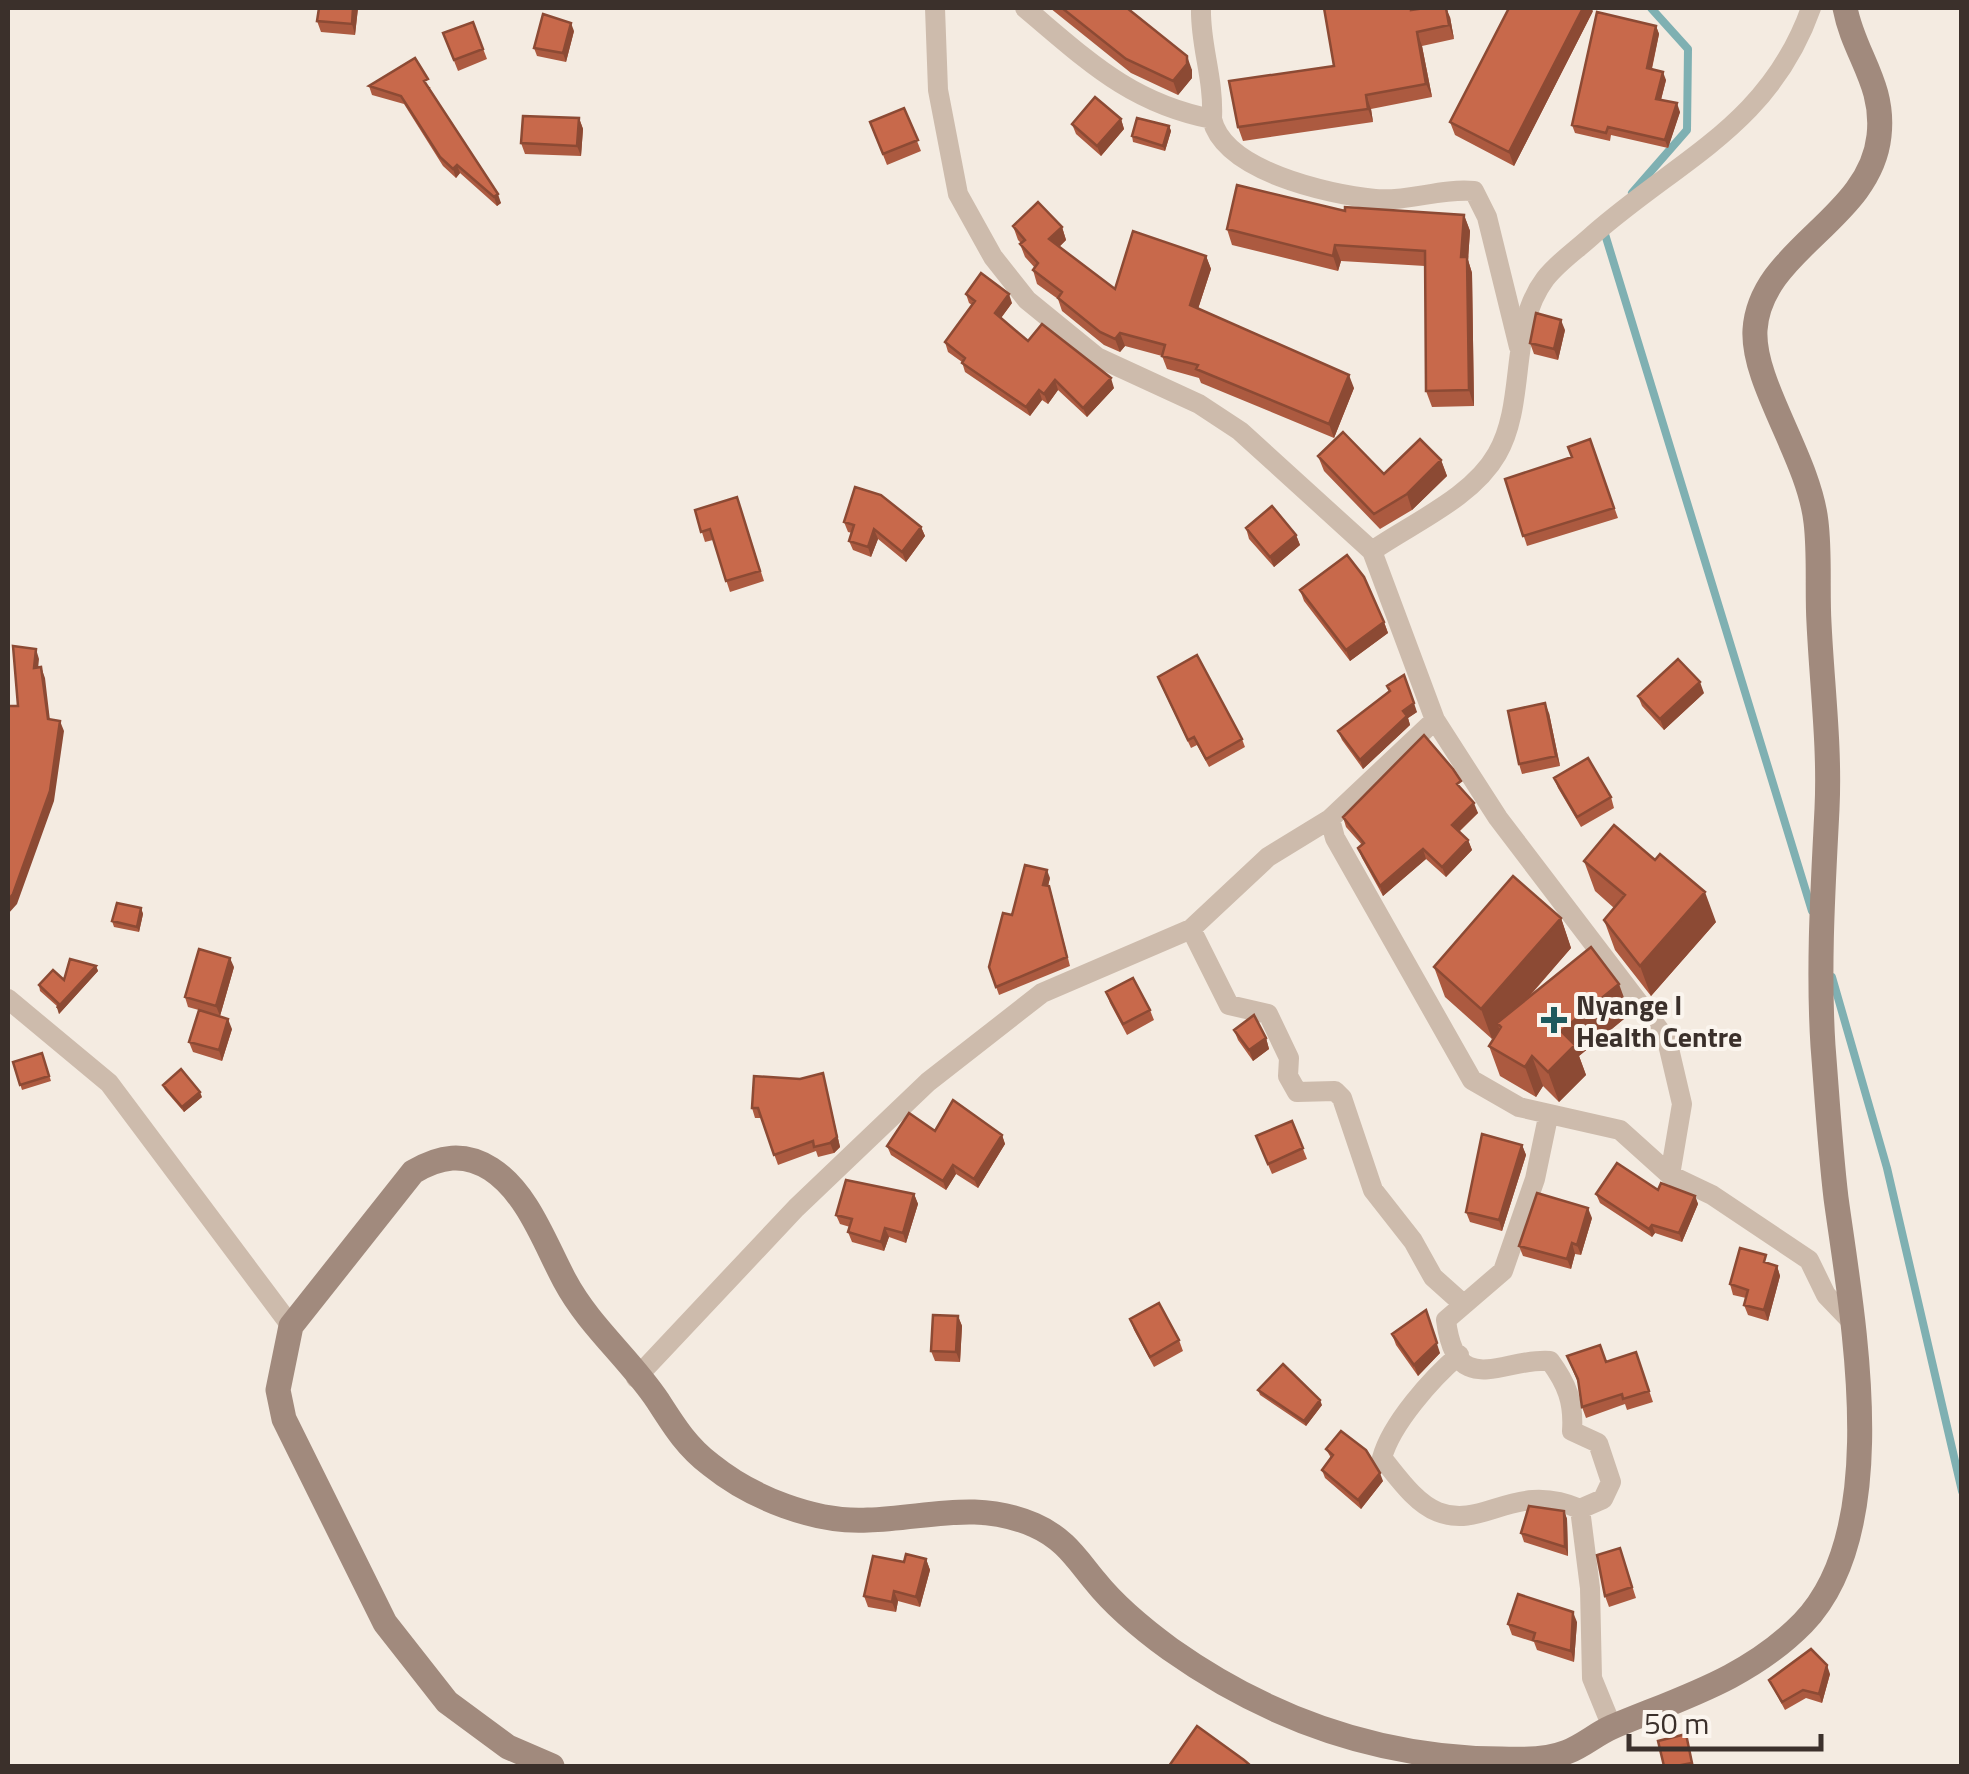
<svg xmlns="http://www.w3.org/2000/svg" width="1969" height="1774" font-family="'Titillium Web',sans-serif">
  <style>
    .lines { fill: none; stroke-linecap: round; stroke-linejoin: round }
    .stream { stroke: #7fb0b2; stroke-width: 8 }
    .street { stroke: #cdbbac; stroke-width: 20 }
    .secondary { stroke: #a18a7d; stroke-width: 25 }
    .wall { fill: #ac5a40 }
    .shaded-wall { fill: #8c4a34 }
    .building { fill: #c8694b; stroke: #8c4a34; stroke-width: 2.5 }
    .poi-dot { fill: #1f5a5e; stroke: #fbf5ee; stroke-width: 4 }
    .labels { text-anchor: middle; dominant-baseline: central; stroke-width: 8; stroke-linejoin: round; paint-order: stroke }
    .poi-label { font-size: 28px; font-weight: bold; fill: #3b302b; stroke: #fbf5ee; text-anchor: start }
  </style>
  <rect width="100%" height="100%" fill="#f4ebe1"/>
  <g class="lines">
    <path class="stream" d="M 1632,193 L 1687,130 L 1688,49 L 1651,8
      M 1604,231 L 1812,911
      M 1832,977 L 1887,1168 L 1962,1491"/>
    <path class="street" d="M 935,8 L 938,90 L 958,194 L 993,257 L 1027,300 L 1097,357 L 1199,404 L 1240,431 L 1372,551 C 1412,523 1472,498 1497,454 C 1527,402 1508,328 1545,279 C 1559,261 1578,249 1595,233 C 1681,158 1770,124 1811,8
      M 1025,8 C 1087,60 1130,103 1212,119 C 1224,171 1327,194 1375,199 C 1409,202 1440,188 1474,191 L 1487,217 L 1519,347
      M 1201,8 C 1200,46 1214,77 1212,119
      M 1330,819 L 1335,838 L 1472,1080 L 1519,1107 L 1620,1130 L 1670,1175 L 1682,1104 L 1667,1040 L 1498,818 L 1435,720 L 1372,551
      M 1191,929 L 1229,1005 L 1268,1014 L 1289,1058 L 1288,1076 L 1297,1092 L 1335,1091 L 1342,1098 L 1373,1190 L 1413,1241 L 1433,1277 L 1462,1303
      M 8,999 L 109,1083 L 291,1326
      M 1548,1117 L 1535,1179 L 1503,1271 L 1446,1320 C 1456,1401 1503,1357 1550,1361 C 1567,1384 1574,1402 1572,1431 L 1598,1443 L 1611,1482 L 1603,1499 L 1580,1509 L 1590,1588 L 1592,1678 L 1612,1727
      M 1670,1175 L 1712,1195 L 1809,1260 L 1826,1295 L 1853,1323
      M 1459,1355 C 1432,1378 1391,1424 1382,1458 C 1397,1476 1415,1503 1438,1512 C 1484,1530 1515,1480 1580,1509
      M 636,1378 L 796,1208 L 928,1082 L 1042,993 L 1191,929 L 1268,857 L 1330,819 L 1435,720"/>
    <path class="secondary" d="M 552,1766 L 508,1747 L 447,1702 L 385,1623 L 284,1419 L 278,1390 L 291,1326 L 413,1172 C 440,1156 464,1152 491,1169 C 528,1193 545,1244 565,1281 C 589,1326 630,1359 658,1401 C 674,1426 687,1447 711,1465 C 752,1498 815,1523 868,1520 C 928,1518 976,1500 1034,1525 C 1064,1538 1076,1558 1095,1581 C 1115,1606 1144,1630 1170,1649 C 1269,1719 1380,1758 1501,1759 C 1523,1760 1547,1760 1567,1752 C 1583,1746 1596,1734 1612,1727 C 1681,1698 1748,1679 1803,1623 C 1894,1529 1852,1316 1836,1198 C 1830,1147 1827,1096 1823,1046 C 1818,967 1823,888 1827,809 C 1830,747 1822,686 1819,623 C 1817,590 1820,555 1816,522 C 1809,458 1752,383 1755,330 C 1760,249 1870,220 1879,136 C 1885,84 1854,55 1845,8"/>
  </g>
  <path class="wall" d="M 358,8 L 355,35 L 321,32 L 317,21 Z
    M 1050,8 L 1127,8 L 1192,70 L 1192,78 L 1178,95 L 1131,73 Z
    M 1413,10 L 1450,17 L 1454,39 L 1422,46 L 1432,97 L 1371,109 L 1373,122 L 1243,141 L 1238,127 L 1334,66 Z
    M 1593,11 L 1514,166 L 1455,135 L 1450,122 Z
    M 473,22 L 487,59 L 458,71 L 443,33 Z
    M 1656,26 L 1659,34 L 1652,69 L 1666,80 L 1661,100 L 1680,112 L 1668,148 L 1611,135 L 1610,141 L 1575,133 L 1572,125 Z
    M 574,31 L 566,62 L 537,56 L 534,48 Z
    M 369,86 L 431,87 L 428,89 L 501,203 L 497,206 L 460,173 L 456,178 L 443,166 L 404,104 L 372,95 Z
    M 904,108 L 921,151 L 887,165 L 870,122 Z
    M 579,118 L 583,129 L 581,156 L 525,154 L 521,143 Z
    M 1121,119 L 1124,129 L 1101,156 L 1076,134 L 1072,124 Z
    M 1169,126 L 1171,131 L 1165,151 L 1133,142 L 1132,136 Z
    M 1345,211 L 1464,215 L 1470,231 L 1468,260 L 1472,273 L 1474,406 L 1432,407 L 1426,391 L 1425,266 L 1341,261 L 1338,271 L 1232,245 L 1227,229 Z
    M 1013,226 L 1062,227 L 1066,240 L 1059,247 L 1115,289 L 1206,256 L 1211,269 L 1198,309 L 1354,388 L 1334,438 L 1201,383 L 1199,378 L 1167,369 L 1162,356 L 1125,346 L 1120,352 L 1104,345 L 1062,311 L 1058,299 L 1037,284 L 1033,270 L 1035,268 L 1025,257 L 1020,244 L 1021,243 L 1018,240 Z
    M 966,294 L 1012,303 L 1001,318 L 1028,341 L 1114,388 L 1087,417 L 1058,390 L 1048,404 L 1042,400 L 1030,416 L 965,372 L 962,362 L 948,352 L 945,342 L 972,305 L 969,303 Z
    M 1565,330 L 1558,360 L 1534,354 L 1530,343 Z
    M 1590,439 L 1618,518 L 1527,546 L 1505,479 L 1572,457 Z
    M 1318,456 L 1384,474 L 1441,460 L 1447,476 L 1412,510 L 1380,529 L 1324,471 Z
    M 737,497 L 764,581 L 730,592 L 713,540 L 705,542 L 695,510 Z
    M 844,522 L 921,527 L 925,536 L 906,562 L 878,539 L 871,557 L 853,550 L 849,541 L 852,533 L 848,532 Z
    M 1246,528 L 1296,535 L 1300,545 L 1274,567 L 1249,539 Z
    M 1300,590 L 1384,622 L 1388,633 L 1350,661 L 1304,601 Z
    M 1161,685 L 1242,739 L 1245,747 L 1209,767 L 1197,745 L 1191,748 Z
    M 1387,686 L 1417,712 L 1408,718 L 1410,725 L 1363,769 L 1342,740 L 1338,731 L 1389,692 Z
    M 1704,693 L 1664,730 L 1642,706 L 1638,696 Z
    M 1549,713 L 1560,766 L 1522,774 L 1519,764 Z
    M 1554,778 L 1611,797 L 1614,808 L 1581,827 L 1558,788 Z
    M 1464,792 L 1478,813 L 1459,832 L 1468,840 L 1472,850 L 1446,877 L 1426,859 L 1383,896 L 1362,858 L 1358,848 L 1362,845 L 1346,827 L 1343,817 Z
    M 1584,861 L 1716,922 L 1651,996 L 1615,950 L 1604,920 L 1614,908 L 1595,891 Z
    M 1050,878 L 1048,886 L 1052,895 L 1070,966 L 999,995 L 989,967 L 1012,915 Z
    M 141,908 L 143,914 L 139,932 L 114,927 L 112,921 Z
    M 1561,918 L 1571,948 L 1528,998 L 1630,1014 L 1579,1056 L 1586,1075 L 1559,1102 L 1543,1086 L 1536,1097 L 1500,1076 L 1489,1046 L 1495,1035 L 1492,1039 L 1445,997 L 1434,967 Z
    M 96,966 L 98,971 L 59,1014 L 58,1007 L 40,991 L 39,985 L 64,980 Z
    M 234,967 L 220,1016 L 188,1007 L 185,997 Z
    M 1106,992 L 1150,1010 L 1154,1020 L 1127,1035 L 1110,1003 Z
    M 232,1029 L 222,1061 L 193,1052 L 189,1042 Z
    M 1234,1030 L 1266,1038 L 1269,1049 L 1253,1061 L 1238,1040 Z
    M 42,1053 L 51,1081 L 22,1090 L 13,1062 Z
    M 823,1073 L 840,1147 L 834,1153 L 818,1157 L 816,1151 L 778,1165 L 761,1118 L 755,1118 L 752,1108 L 800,1079 Z
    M 163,1085 L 202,1097 L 184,1112 L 165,1090 Z
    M 1292,1121 L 1307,1159 L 1272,1174 L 1256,1136 Z
    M 935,1131 L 1002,1135 L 1005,1144 L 978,1188 L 956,1174 L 946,1190 L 891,1155 L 887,1146 Z
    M 1522,1145 L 1526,1155 L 1502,1231 L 1470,1222 L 1466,1212 Z
    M 1658,1190 L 1695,1196 L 1698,1204 L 1682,1242 L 1655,1233 L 1652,1237 L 1600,1203 L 1596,1194 Z
    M 914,1194 L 918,1204 L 906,1243 L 889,1237 L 884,1251 L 852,1242 L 848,1232 L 850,1227 L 840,1224 L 836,1215 Z
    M 1592,1218 L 1581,1255 L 1575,1254 L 1571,1269 L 1523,1256 L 1519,1246 Z
    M 1769,1263 L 1777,1266 L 1780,1276 L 1768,1321 L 1748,1315 L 1744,1305 L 1746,1298 L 1733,1295 L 1730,1284 Z
    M 958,1316 L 962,1326 L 960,1362 L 935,1361 L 931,1351 Z
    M 1130,1319 L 1179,1340 L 1183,1351 L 1154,1367 L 1134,1330 Z
    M 1392,1334 L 1440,1353 L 1418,1376 L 1396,1345 Z
    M 1636,1352 L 1653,1402 L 1627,1410 L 1625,1404 L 1586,1418 L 1582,1407 L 1578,1383 L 1567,1356 L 1606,1362 Z
    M 1258,1390 L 1322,1405 L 1306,1426 L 1260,1395 Z
    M 1326,1449 L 1383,1481 L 1361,1509 L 1325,1478 L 1322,1470 L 1331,1458 Z
    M 1564,1511 L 1567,1519 L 1568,1556 L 1524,1542 L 1521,1533 Z
    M 1620,1548 L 1636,1598 L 1609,1607 L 1605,1596 Z
    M 926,1559 L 930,1570 L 920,1607 L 898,1601 L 896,1612 L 868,1607 L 864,1596 L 904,1562 Z
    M 1577,1622 L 1574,1662 L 1537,1650 L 1534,1642 L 1512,1635 L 1508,1624 Z
    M 1830,1674 L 1822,1703 L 1806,1698 L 1785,1710 L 1769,1680 Z"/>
  <path class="shaded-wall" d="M 353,8 L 358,8 L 355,35 L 352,24 Z
    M 1446,8 L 1450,17 L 1454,39 L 1449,25 Z
    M 1583,8 L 1591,8 L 1593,11 L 1514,166 L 1509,152 Z
    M 571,23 L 574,31 L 566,62 L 563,53 Z
    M 1656,26 L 1659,34 L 1650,76 L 1647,68 Z
    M 1417,32 L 1422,46 L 1432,97 L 1426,84 Z
    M 1187,56 L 1192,70 L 1192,78 L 1178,95 L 1173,81 Z
    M 1663,72 L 1666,80 L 1659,107 L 1656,99 Z
    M 1366,95 L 1371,109 L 1373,122 L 1368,109 Z
    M 1677,103 L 1680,112 L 1668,148 L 1665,140 Z
    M 579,118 L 583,129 L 581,156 L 577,146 Z
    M 1121,119 L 1124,129 L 1101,156 L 1097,146 Z
    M 1169,126 L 1171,131 L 1165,151 L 1163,146 Z
    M 457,165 L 460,173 L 456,178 L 453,169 Z
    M 498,194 L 501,203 L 497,206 L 494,197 Z
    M 1464,215 L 1470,231 L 1468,260 L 1472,273 L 1474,406 L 1469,390 L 1461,257 Z
    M 1062,227 L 1066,240 L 1054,252 L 1049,239 Z
    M 1335,245 L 1341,261 L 1338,271 L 1333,256 Z
    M 1206,256 L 1211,269 L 1195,318 L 1190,305 Z
    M 1009,294 L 1012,303 L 998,322 L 995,313 Z
    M 1561,320 L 1565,330 L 1558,360 L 1554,349 Z
    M 1120,333 L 1125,346 L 1120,352 L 1115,339 Z
    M 1349,375 L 1354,388 L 1334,438 L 1329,424 Z
    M 1111,378 L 1114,388 L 1087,417 L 1083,408 Z
    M 1055,380 L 1058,390 L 1048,404 L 1044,394 Z
    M 1039,390 L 1042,400 L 1030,416 L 1026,407 Z
    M 1441,460 L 1447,476 L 1412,510 L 1407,494 Z
    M 921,527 L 925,536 L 906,562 L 902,552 Z
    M 874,529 L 878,539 L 871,557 L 868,547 Z
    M 1296,535 L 1300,545 L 1274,567 L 1270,557 Z
    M 1384,622 L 1388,633 L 1350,661 L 1346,650 Z
    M 36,649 L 39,659 L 37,679 L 34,668 Z
    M 41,667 L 45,678 L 51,729 L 48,719 Z
    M 1700,682 L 1704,693 L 1664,730 L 1660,719 Z
    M 1414,703 L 1417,712 L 1408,718 L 1410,725 L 1363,769 L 1360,760 L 1403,711 Z
    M 1545,703 L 1549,713 L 1560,766 L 1556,756 Z
    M 60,721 L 64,731 L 54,801 L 17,904 L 8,914 L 8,900 Z
    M 1474,803 L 1478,813 L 1455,835 L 1452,825 Z
    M 1468,840 L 1472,850 L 1446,877 L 1442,867 Z
    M 1423,849 L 1426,859 L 1383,896 L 1380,886 Z
    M 1047,870 L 1050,878 L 1046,893 L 1043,885 Z
    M 1705,892 L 1716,922 L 1651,996 L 1640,966 Z
    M 141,908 L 143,914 L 139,932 L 137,927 Z
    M 1561,918 L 1571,948 L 1501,1028 L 1497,1023 L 1500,1030 L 1492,1039 L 1481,1009 Z
    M 230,958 L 234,967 L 220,1016 L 216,1006 Z
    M 96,966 L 98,971 L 59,1014 L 57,1008 Z
    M 1619,984 L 1630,1014 L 1579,1056 L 1586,1075 L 1559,1102 L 1548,1072 L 1561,1031 Z
    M 228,1019 L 232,1029 L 222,1061 L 219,1050 Z
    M 1266,1038 L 1269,1049 L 1253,1061 L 1249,1050 Z
    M 1532,1056 L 1543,1086 L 1536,1097 L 1525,1067 Z
    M 823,1073 L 840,1147 L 834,1153 L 830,1143 Z
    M 200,1092 L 202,1097 L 184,1112 L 182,1107 Z
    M 1002,1135 L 1005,1144 L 978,1188 L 974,1179 Z
    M 1522,1145 L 1526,1155 L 1502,1231 L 1499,1220 Z
    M 953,1165 L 956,1174 L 946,1190 L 943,1181 Z
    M 914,1194 L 918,1204 L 906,1243 L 903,1233 Z
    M 1695,1196 L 1698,1204 L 1682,1242 L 1679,1233 Z
    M 1588,1208 L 1592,1218 L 1581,1255 L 1577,1245 Z
    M 1652,1225 L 1655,1233 L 1652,1237 L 1649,1229 Z
    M 885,1228 L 889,1237 L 884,1251 L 881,1242 Z
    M 1572,1243 L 1575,1254 L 1571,1269 L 1567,1259 Z
    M 1777,1266 L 1780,1276 L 1768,1321 L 1764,1310 Z
    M 1426,1310 L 1440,1353 L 1418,1376 L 1414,1365 Z
    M 958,1316 L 962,1326 L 960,1362 L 956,1352 Z
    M 1320,1400 L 1322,1405 L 1306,1426 L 1304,1421 Z
    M 1380,1473 L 1383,1481 L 1361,1509 L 1358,1500 Z
    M 1564,1511 L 1567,1519 L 1568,1556 L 1565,1547 Z
    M 926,1559 L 930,1570 L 920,1607 L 916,1597 Z
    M 894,1591 L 898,1601 L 896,1612 L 892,1602 Z
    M 1573,1612 L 1577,1622 L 1574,1662 L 1571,1651 Z
    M 1827,1665 L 1830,1674 L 1822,1703 L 1819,1694 Z"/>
  <path class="building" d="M 319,8 L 353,8 L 352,24 L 317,21 Z
    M 1062,8 L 1127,8 L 1187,56 L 1187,64 L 1173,81 L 1126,59 Z
    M 1324,8 L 1411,8 L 1411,10 L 1425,8 L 1446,8 L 1449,25 L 1417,32 L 1426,84 L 1366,95 L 1368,109 L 1238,127 L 1229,81 L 1334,66 Z
    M 1509,8 L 1583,8 L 1509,152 L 1450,122 Z
    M 1597,12 L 1656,26 L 1647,68 L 1663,72 L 1656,99 L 1677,103 L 1665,140 L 1608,127 L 1606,133 L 1572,125 Z
    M 543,14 L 571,23 L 563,53 L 534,48 Z
    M 473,22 L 483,49 L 454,60 L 443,33 Z
    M 415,58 L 428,79 L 424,81 L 498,194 L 494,197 L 457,165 L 453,169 L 440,157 L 401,96 L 369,86 Z
    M 1095,97 L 1121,119 L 1097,146 L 1072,124 Z
    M 904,108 L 918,140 L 883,154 L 870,122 Z
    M 523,116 L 579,118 L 577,146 L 521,143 Z
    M 1137,118 L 1169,126 L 1163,146 L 1132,136 Z
    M 1237,185 L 1345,211 L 1345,207 L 1464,215 L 1461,257 L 1467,257 L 1469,390 L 1426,391 L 1425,251 L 1335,245 L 1333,256 L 1227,229 Z
    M 1038,202 L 1062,227 L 1049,239 L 1115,289 L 1133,231 L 1206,256 L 1190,305 L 1349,375 L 1329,424 L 1196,369 L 1198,365 L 1162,356 L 1165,345 L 1120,333 L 1115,339 L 1100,332 L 1058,298 L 1062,292 L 1033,270 L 1038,263 L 1020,244 L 1025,240 L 1013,226 Z
    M 981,273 L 1009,294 L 995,313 L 1028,341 L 1042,324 L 1111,378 L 1083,408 L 1055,380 L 1044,394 L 1039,390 L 1026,407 L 962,363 L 965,358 L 945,342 L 975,301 L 966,294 Z
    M 1536,313 L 1561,320 L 1554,349 L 1530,343 Z
    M 1343,432 L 1384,474 L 1420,439 L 1441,460 L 1407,494 L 1374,514 L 1318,456 Z
    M 1590,439 L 1614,508 L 1523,536 L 1505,479 L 1572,457 L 1568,447 Z
    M 855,487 L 881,495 L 921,527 L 902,552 L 874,529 L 868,547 L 849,541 L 854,525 L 844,522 Z
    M 737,497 L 760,571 L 726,581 L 710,529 L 701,532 L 695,510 Z
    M 1272,506 L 1296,535 L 1270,557 L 1246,528 Z
    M 1347,555 L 1364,577 L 1384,622 L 1346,650 L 1300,590 Z
    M 13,646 L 36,649 L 34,668 L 41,667 L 48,719 L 60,721 L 50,791 L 13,894 L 8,900 L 8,706 L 18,706 Z
    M 1197,655 L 1242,739 L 1206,759 L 1194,737 L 1188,740 L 1158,677 Z
    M 1678,659 L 1700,682 L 1660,719 L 1638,696 Z
    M 1404,675 L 1414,703 L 1403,711 L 1407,716 L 1360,760 L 1338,731 L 1390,691 L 1387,686 Z
    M 1545,703 L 1556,756 L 1519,764 L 1508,711 Z
    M 1424,735 L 1453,769 L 1461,781 L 1457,784 L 1474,803 L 1452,825 L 1468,840 L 1442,867 L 1423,849 L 1380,886 L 1358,848 L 1364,843 L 1343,817 Z
    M 1588,758 L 1611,797 L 1577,817 L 1554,778 Z
    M 1614,825 L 1655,860 L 1660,854 L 1705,892 L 1640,966 L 1604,920 L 1625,895 L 1584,861 Z
    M 1025,865 L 1047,870 L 1043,885 L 1049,886 L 1067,957 L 996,987 L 989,967 L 1003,913 L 1012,915 Z
    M 1513,876 L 1561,918 L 1481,1009 L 1434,967 Z
    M 117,903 L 141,908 L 137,927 L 112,921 Z
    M 1591,947 L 1619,984 L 1561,1031 L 1575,1045 L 1548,1072 L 1532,1056 L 1525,1067 L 1489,1046 L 1501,1027 L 1497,1023 Z
    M 199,949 L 230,958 L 216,1006 L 185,997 Z
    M 70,959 L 96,966 L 57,1008 L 59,1004 L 39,985 L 53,970 L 64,980 Z
    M 1133,978 L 1150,1010 L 1123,1024 L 1106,992 Z
    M 199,1010 L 228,1019 L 219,1050 L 189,1042 Z
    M 1254,1015 L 1266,1038 L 1249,1050 L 1234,1030 Z
    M 42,1053 L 49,1076 L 20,1085 L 13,1062 Z
    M 181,1069 L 200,1092 L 182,1107 L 163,1085 Z
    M 823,1073 L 837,1137 L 830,1143 L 814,1147 L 813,1141 L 774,1155 L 758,1108 L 752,1108 L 754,1076 L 800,1079 Z
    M 953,1100 L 1002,1135 L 974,1179 L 953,1165 L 943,1181 L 887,1146 L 909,1113 L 935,1131 Z
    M 1292,1121 L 1303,1148 L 1268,1164 L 1256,1136 Z
    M 1482,1134 L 1522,1145 L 1499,1220 L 1466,1212 Z
    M 1617,1163 L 1658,1190 L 1661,1183 L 1695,1196 L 1679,1233 L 1652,1225 L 1649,1229 L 1596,1194 Z
    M 846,1180 L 914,1194 L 903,1233 L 885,1228 L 881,1242 L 848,1232 L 852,1219 L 836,1215 Z
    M 1537,1193 L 1588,1208 L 1577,1245 L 1572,1243 L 1567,1259 L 1519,1246 Z
    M 1740,1248 L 1766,1255 L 1764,1262 L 1777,1266 L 1764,1310 L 1744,1305 L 1748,1290 L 1730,1284 Z
    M 1159,1303 L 1179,1340 L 1150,1357 L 1130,1319 Z
    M 1426,1310 L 1437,1343 L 1414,1365 L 1392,1334 Z
    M 933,1315 L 958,1316 L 956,1352 L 931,1351 Z
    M 1600,1345 L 1606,1362 L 1636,1352 L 1649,1391 L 1623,1399 L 1622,1394 L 1582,1407 L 1578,1379 L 1567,1356 Z
    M 1283,1364 L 1320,1400 L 1304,1421 L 1258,1390 Z
    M 1341,1431 L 1366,1450 L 1380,1473 L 1358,1500 L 1322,1470 L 1333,1455 L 1326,1449 Z
    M 1529,1506 L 1564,1511 L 1565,1547 L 1521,1533 Z
    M 1620,1548 L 1632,1587 L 1605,1596 L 1597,1555 Z
    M 906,1554 L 926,1559 L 916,1597 L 894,1591 L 892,1602 L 864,1596 L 873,1556 L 904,1562 Z
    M 1518,1594 L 1573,1612 L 1571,1651 L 1533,1640 L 1535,1633 L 1508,1624 Z
    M 1811,1649 L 1827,1665 L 1819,1694 L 1803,1690 L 1782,1702 L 1769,1680 Z
    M 1197,1726 L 1244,1760 L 1251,1766 L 1169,1766 Z
    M 1686,1734 L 1692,1763 L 1676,1766 L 1664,1766 L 1658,1741 Z"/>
  <path class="poi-dot" d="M1549 1005h10v10h10v10h-10v10h-10v-10h-10v-10h10z"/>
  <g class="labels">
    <g class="poi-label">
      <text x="1576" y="1004">Nyange I<tspan x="1576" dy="32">Health Centre</tspan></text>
    </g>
  </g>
  <rect width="1969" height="1774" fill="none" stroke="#3b302b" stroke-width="20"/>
  <path d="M1629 1734v15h192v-15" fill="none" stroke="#3b302b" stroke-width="5"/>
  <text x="1644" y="1734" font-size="30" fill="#3b302b" stroke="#fbf5ee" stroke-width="8" paint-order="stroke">50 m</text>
</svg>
